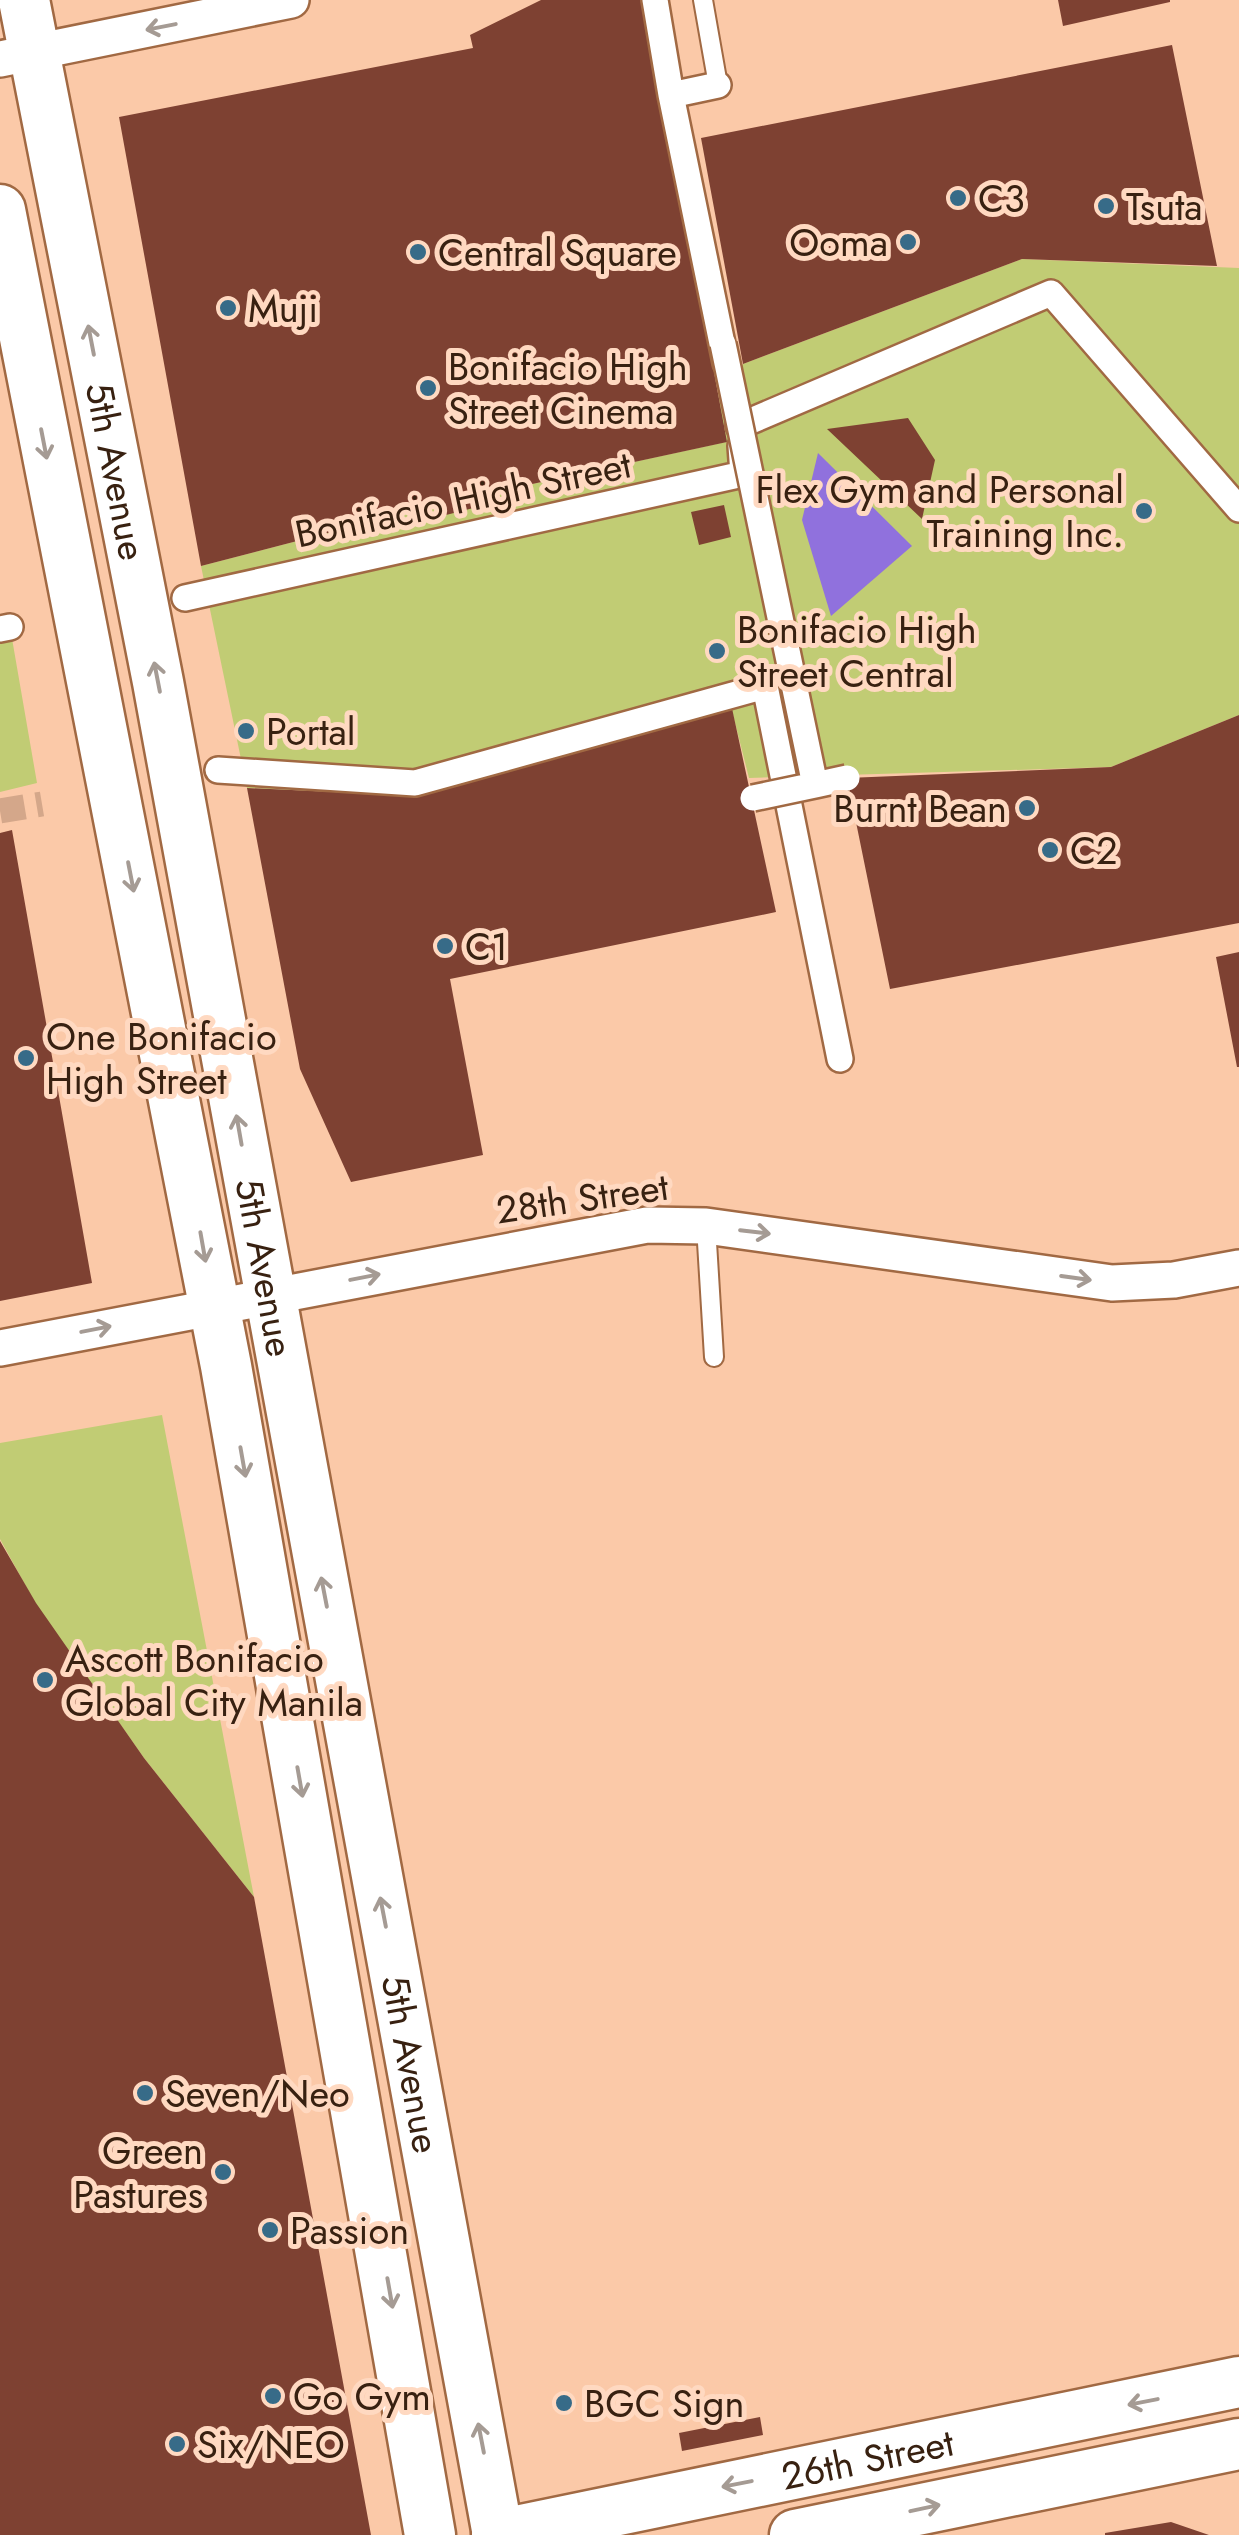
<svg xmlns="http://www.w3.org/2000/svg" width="1239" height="2535" font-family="Jost,sans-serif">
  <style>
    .green { fill: #c1cc74 }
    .water { fill: #9071dd }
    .building { fill: #7e4132 }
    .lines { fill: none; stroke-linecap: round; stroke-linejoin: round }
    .pedestrian-tunnel { stroke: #d4a78a; stroke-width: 25; stroke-dasharray: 25 12; stroke-linecap: butt }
    .service-casing { stroke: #a16943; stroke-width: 22 }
    .pedestrian-casing { stroke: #a16943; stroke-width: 30 }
    .minor-casing { stroke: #a16943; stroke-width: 40 }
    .secondary-casing { stroke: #a16943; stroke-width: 55 }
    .service { stroke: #fff; stroke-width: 18 }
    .pedestrian { stroke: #fff; stroke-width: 25 }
    .minor { stroke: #fff; stroke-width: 35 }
    .secondary { stroke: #fff; stroke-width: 50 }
    .pedestrian-bridge-casing { stroke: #a16943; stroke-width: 30; stroke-linecap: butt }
    .pedestrian-bridge { stroke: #fff; stroke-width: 25 }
    .oneway { stroke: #a59b94 }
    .poi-dot { fill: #376b88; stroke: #ffd9c1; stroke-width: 4 }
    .labels { text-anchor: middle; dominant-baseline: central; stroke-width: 10; stroke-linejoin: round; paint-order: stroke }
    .poi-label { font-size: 38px; fill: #382111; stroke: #ffd9c1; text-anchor: start }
    .street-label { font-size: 38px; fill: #382111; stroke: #ffd9c1 }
  </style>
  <rect width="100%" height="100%" fill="#fbc9a8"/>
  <path class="green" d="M 1022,259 L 1239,268 L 1239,715 L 1111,767 L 749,778 L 729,699 L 419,796 L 247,788 L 201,566 L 443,503 L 446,515 L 491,493 L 726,442 L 718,393 L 743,364 Z
    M 0,619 L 10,627 L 37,783 L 0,792 Z
    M 162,1415 L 254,1897 L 144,1758 L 35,1603 L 0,1539 L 0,1443 Z"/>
  <path class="water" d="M 818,453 L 912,546 L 831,616 L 802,520 Z"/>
  <path class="building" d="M 541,0 L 645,0 L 727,442 L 491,493 L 493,503 L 446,515 L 443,503 L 201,566 L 119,117 L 473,48 L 470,35 Z
    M 1058,0 L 1170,0 L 1170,2 L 1063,26 Z
    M 1172,45 L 1217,266 L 1022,259 L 743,364 L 701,138 Z
    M 908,418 L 935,460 L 922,519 L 827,429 Z
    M 724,505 L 731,537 L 699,545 L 691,512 Z
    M 730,699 L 776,912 L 450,979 L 483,1155 L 351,1182 L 300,1069 L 247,788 L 419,796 Z
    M 1239,715 L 1239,923 L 890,989 L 847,778 L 1111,767 Z
    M 12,830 L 92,1283 L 0,1301 L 0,833 Z
    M 1239,952 L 1239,1067 L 1237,1067 L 1216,957 Z
    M 0,1541 L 36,1603 L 144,1758 L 254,1897 L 371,2535 L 0,2535 Z
    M 760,2417 L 763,2435 L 682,2451 L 679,2433 Z
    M 1171,2522 L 1209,2535 L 1105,2535 L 1105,2533 Z"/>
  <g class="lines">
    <path class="pedestrian-tunnel" d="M 0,811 L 42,804"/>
    <g class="service-casing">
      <path id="service" d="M 703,0 L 718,85
        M 706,1226 L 714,1357"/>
    </g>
    <g class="pedestrian-casing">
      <path id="pedestrian" d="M 655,0 L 671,95
        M 718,85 L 671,95 L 726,363
        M 739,426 L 1051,293 L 1239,509
        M 185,598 L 743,474 L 741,446
        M 0,629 L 10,627
        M 218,770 L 415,783 L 765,686 L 840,1059"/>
    </g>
    <g class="minor-casing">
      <path id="minor" d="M 0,59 L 291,0
        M 0,1348 L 647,1225 L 706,1226 L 1112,1283 L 1174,1280 L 1239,1268"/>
    </g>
    <g class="secondary-casing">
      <g id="secondary">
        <path id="s1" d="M 24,0 L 158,682 L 498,2535"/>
        <path d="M 0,210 L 226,1366 L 430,2535"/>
        <path id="s2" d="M 497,2535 L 1239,2382"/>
        <path d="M 795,2535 L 1239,2444"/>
      </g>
    </g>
    <use href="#service" class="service"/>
    <use href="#pedestrian" class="pedestrian"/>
    <use href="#minor" class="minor"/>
    <use href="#secondary" class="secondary"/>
    <g class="pedestrian-bridge-casing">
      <path id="pedestrian-bridge" d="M 723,344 L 815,785 L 847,778
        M 753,798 L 815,785"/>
    </g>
    <use href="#pedestrian-bridge" class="pedestrian-bridge"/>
  </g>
  <defs><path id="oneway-shaft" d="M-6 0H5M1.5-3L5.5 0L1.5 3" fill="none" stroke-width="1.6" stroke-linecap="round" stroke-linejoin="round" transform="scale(2.5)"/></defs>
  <g class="oneway">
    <use href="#oneway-shaft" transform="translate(161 27) rotate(169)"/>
    <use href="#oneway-shaft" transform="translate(91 340) rotate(-101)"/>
    <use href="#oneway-shaft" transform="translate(44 444) rotate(79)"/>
    <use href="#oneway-shaft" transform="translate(157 677) rotate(-101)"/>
    <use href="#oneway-shaft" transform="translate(131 877) rotate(79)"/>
    <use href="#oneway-shaft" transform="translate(239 1130) rotate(-100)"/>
    <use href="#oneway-shaft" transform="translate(755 1232) rotate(7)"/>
    <use href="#oneway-shaft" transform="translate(203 1247) rotate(80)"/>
    <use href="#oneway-shaft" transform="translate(365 1277) rotate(-11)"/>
    <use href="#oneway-shaft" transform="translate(1076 1278) rotate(8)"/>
    <use href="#oneway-shaft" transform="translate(96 1329) rotate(-11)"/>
    <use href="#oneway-shaft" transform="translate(243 1462) rotate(80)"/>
    <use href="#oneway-shaft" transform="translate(324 1592) rotate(-101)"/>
    <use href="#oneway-shaft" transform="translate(300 1782) rotate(80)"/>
    <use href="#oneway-shaft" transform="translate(383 1912) rotate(-101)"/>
    <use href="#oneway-shaft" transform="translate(390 2293) rotate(80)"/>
    <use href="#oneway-shaft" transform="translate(1143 2402) rotate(169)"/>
    <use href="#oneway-shaft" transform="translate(481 2438) rotate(-101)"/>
    <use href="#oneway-shaft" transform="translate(737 2484) rotate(169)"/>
    <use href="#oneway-shaft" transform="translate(925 2508) rotate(-12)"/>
  </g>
  <g class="poi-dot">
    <circle cx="958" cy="198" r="10"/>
    <circle cx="1106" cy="206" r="10"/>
    <circle cx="908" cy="242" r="10"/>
    <circle cx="418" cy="252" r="10"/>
    <circle cx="228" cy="308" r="10"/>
    <circle cx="428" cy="388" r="10"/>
    <circle cx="1144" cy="511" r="10"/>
    <circle cx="717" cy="651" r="10"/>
    <circle cx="246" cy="731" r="10"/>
    <circle cx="1027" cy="808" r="10"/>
    <circle cx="1050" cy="850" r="10"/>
    <circle cx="445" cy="946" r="10"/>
    <circle cx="26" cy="1058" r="10"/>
    <circle cx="45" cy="1680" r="10"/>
    <circle cx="145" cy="2093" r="10"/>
    <circle cx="223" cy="2172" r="10"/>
    <circle cx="270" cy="2230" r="10"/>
    <circle cx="273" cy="2396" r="10"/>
    <circle cx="564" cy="2403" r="10"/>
    <circle cx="177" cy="2444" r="10"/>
  </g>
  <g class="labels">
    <g class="poi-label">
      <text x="978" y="198">C3</text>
      <text x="1126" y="206">Tsuta</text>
      <text x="888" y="242" text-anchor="end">Ooma</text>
      <text x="438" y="252">Central Square</text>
      <text x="248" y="308">Muji</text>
      <text x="448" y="366">Bonifacio High<tspan x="448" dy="44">Street Cinema</tspan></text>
      <text x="1124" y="489" text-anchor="end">Flex Gym and Personal<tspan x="1124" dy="44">Training Inc.</tspan></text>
      <text x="737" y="629">Bonifacio High<tspan x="737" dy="44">Street Central</tspan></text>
      <text x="266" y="731">Portal</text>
      <text x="1007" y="808" text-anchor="end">Burnt Bean</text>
      <text x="1070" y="850">C2</text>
      <text x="465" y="946">C1</text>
      <text x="46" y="1036">One Bonifacio<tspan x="46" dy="44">High Street</tspan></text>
      <text x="65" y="1658">Ascott Bonifacio<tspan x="65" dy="44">Global City Manila</tspan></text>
      <text x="165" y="2093">Seven/Neo</text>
      <text x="203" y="2150" text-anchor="end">Green<tspan x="203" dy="44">Pastures</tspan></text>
      <text x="290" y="2230">Passion</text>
      <text x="293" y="2396">Go Gym</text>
      <text x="584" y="2403">BGC Sign</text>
      <text x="197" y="2444">Six/NEO</text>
    </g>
    <g class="street-label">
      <text stroke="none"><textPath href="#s1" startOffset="480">5th Avenue</textPath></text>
      <text transform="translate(463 499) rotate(-12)">Bonifacio High Street</text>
      <text transform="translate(582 1198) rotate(-8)">28th Street</text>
      <text stroke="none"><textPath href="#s1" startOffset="1290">5th Avenue</textPath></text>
      <text stroke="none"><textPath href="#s1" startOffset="2100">5th Avenue</textPath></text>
      <text stroke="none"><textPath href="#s2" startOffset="378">26th Street</textPath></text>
    </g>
  </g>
</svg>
